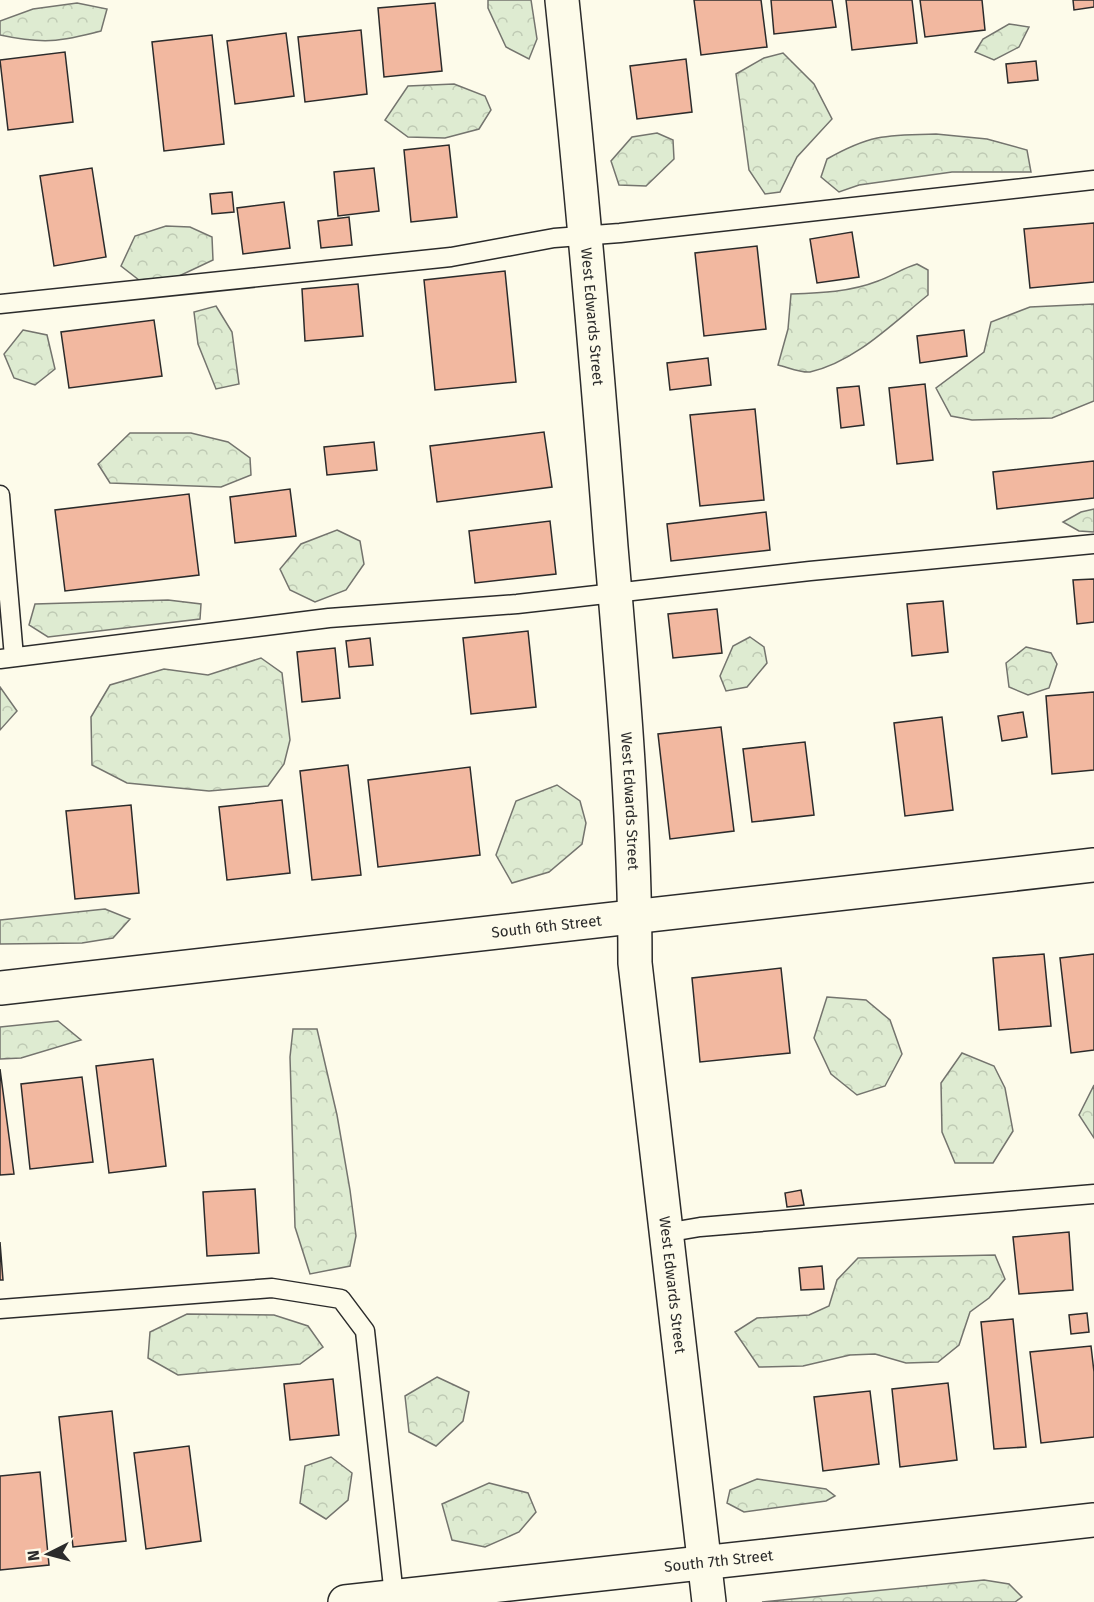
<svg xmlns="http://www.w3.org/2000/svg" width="1094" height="1602" font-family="'Fira Sans',sans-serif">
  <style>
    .forest { fill: url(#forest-crowns); stroke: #74746e; stroke-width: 1.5 }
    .building { fill: #f2b8a0; stroke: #2b2b2b; stroke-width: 1.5 }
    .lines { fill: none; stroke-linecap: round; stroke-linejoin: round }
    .lane-casing { stroke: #2b2b2b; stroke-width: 21 }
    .street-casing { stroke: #2b2b2b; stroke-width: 36 }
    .lane { stroke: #fdfbea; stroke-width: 18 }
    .street { stroke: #fdfbea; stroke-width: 33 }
    .labels { text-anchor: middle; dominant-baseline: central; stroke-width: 4.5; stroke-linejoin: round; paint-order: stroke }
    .street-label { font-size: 15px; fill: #2b2b2b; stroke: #fdfbea }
  </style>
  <defs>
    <pattern id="forest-crowns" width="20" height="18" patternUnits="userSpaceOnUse" patternTransform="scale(1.5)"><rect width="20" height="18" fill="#deebd1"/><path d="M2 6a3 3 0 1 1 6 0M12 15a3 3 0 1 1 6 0" fill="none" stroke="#bfcab4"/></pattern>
  </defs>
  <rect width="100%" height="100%" fill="#fdfbea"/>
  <path class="forest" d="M 488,0 L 531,0 L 537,39 L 529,59 L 506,47 L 488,8 Z
    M 77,3 L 107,9 L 101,31 C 60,42 42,44 0,35 L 0,21 L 33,9 Z
    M 1009,24 L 1029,27 L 1019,47 L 994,60 L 975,52 L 983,39 Z
    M 783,53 L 814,84 L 832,119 L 797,157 L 780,192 L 765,194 L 749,170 L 736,74 L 764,58 Z
    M 454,84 L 485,96 L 491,110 L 479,129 L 445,138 L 408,137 L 385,120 L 408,86 Z
    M 657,133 L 673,140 L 674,159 L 646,186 L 619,185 L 611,161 L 632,137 Z
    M 936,134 L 987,139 L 1027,150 L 1031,172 L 952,172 L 859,185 L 839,192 L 821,177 L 827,159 C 871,134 887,135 936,134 Z
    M 166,226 L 190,227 L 212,237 L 213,260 L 177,277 L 139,280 L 121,266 L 135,236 Z
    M 917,264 L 928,270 L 928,295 C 893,323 855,362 810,372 C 801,373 787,367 778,365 L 788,329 L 791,294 C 821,293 850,292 878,281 C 892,276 903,268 917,264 Z
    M 1094,304 L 1094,401 L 1052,418 L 972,420 L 951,416 L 936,388 L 984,352 L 991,322 L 1030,307 Z
    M 216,306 L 232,332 L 239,384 L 216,389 L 198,344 L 194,312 Z
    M 23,330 L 47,335 L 55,369 L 35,385 L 14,378 L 4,354 Z
    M 130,433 L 191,433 L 228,442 L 250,458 L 251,475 L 221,487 L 110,483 L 98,464 Z
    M 1094,509 L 1094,532 L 1079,531 L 1063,522 L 1081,512 Z
    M 337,530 L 360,541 L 364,564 L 346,590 L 315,602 L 290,590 L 280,569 L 301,544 Z
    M 168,600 L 201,604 L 200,619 L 48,637 L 29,625 L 35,604 Z
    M 750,637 L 764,647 L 767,663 L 747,687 L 726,691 L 720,676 L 733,646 Z
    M 1026,647 L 1051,653 L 1057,664 L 1049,688 L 1028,695 L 1009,687 L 1006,663 Z
    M 261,658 L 282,673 L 290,740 L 284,764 L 268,786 L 209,791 L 127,783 L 92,765 L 91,717 L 110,685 L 164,669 L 208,675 Z
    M 0,687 L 17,711 L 0,730 Z
    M 557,785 L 580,801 L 586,823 L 582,844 L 549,872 L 512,883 L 496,855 L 516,801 Z
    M 105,909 L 130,919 L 113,938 L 82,943 L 0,944 L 0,920 Z
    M 827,997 L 866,1000 L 890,1020 L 902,1054 L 885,1086 L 857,1095 L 831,1074 L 814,1038 Z
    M 58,1021 L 81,1040 L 21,1058 L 0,1059 L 0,1027 Z
    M 293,1029 L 317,1029 L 337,1115 L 350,1190 L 356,1236 L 350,1266 L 310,1274 L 295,1227 L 290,1057 Z
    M 962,1053 L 994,1066 L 1005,1088 L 1013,1131 L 993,1163 L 955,1163 L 942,1132 L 941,1083 Z
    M 1094,1085 L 1094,1138 L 1079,1115 Z
    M 995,1255 L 1005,1279 L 989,1298 L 970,1312 L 959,1345 L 938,1362 L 906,1363 L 875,1354 L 850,1355 L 803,1366 L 759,1367 L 735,1332 L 757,1318 L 809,1315 L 829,1306 L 837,1280 L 858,1258 Z
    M 187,1314 L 274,1315 L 308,1326 L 323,1347 L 300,1364 L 178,1375 L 148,1358 L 150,1332 Z
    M 437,1377 L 469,1392 L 463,1421 L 436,1446 L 409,1432 L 405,1396 Z
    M 331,1457 L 352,1473 L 348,1500 L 326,1519 L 300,1503 L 305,1466 Z
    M 757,1479 L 826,1489 L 835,1496 L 826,1501 L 744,1512 L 727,1503 L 730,1490 Z
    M 489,1483 L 528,1493 L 536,1512 L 519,1532 L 485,1547 L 452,1540 L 442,1504 Z
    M 984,1580 L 1009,1584 L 1022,1597 L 1015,1602 L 762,1602 Z"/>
  <path class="building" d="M 694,0 L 761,0 L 767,47 L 701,55 Z
    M 771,0 L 832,0 L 836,27 L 774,34 Z
    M 846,0 L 912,0 L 917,43 L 852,50 Z
    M 920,0 L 982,0 L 985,30 L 925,37 Z
    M 1073,0 L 1094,0 L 1094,7 L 1074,10 Z
    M 435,3 L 442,71 L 384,77 L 378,8 Z
    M 361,30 L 367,94 L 305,102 L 298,37 Z
    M 286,33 L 294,96 L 235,104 L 227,41 Z
    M 212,35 L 224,144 L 164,151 L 152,42 Z
    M 65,52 L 73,122 L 8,130 L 0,60 Z
    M 686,59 L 692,112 L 637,119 L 630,66 Z
    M 1036,61 L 1038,80 L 1008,83 L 1006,64 Z
    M 449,145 L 457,217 L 411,222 L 404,150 Z
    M 92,168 L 106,257 L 54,266 L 40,176 Z
    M 374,168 L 379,211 L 338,216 L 334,172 Z
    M 232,192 L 234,212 L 212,214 L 210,194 Z
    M 284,202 L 290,248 L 243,254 L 237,208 Z
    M 349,217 L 352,245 L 321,248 L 318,221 Z
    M 1094,223 L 1094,282 L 1030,288 L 1024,229 Z
    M 852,232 L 859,277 L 817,283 L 810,239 Z
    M 757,246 L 766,329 L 704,336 L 695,253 Z
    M 505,271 L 516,382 L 435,390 L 424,280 Z
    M 358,284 L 363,336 L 305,341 L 302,289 Z
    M 154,320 L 162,376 L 69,388 L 61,332 Z
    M 964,330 L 967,356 L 920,363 L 917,336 Z
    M 708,358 L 711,385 L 670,390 L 667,363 Z
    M 925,384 L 933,460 L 897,464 L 889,388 Z
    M 859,386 L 864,425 L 841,428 L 837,388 Z
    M 755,409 L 764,500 L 700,506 L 690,415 Z
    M 544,432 L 552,487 L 437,502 L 430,446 Z
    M 374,442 L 377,470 L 327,475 L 324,447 Z
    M 1094,461 L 1094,498 L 997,509 L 993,472 Z
    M 290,489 L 296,536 L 235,543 L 230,497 Z
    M 189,494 L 199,575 L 65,591 L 55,510 Z
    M 766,512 L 770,550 L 671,561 L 667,524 Z
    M 550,521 L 556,574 L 475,583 L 469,531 Z
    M 1094,579 L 1094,622 L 1077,624 L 1073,580 Z
    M 943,601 L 948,652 L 912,656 L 907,604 Z
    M 717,609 L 722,653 L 673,658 L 668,614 Z
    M 528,631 L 536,707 L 471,714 L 463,638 Z
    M 370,638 L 373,665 L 349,667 L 346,641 Z
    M 335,648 L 340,698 L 302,702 L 297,652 Z
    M 1094,692 L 1094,770 L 1052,774 L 1046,696 Z
    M 1023,712 L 1027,737 L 1002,741 L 998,716 Z
    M 942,717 L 953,810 L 905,816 L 894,723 Z
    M 721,727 L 734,831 L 670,839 L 658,734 Z
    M 805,742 L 814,815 L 752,822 L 743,749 Z
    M 348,765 L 361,875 L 312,880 L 300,771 Z
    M 470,767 L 480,855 L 378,867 L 368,780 Z
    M 282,800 L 290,873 L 227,880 L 219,807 Z
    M 131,805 L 139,893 L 75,899 L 66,811 Z
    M 1044,954 L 1051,1026 L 999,1030 L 993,958 Z
    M 1094,954 L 1094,1050 L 1071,1053 L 1060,958 Z
    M 781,968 L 790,1053 L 700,1062 L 692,978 Z
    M 153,1059 L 166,1166 L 109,1173 L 96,1066 Z
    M 0,1069 L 14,1174 L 0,1175 Z
    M 82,1077 L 93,1162 L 30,1169 L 21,1084 Z
    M 255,1189 L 259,1253 L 207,1256 L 203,1192 Z
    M 801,1190 L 804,1205 L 787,1207 L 785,1193 Z
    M 1069,1232 L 1073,1290 L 1019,1294 L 1013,1237 Z
    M 0,1242 L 3,1280 L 0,1280 Z
    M 822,1266 L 824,1289 L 801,1290 L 799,1268 Z
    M 1087,1313 L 1089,1332 L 1071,1334 L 1069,1315 Z
    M 1013,1319 L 1026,1447 L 994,1449 L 981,1322 Z
    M 1091,1346 L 1094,1372 L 1094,1437 L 1041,1443 L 1030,1352 Z
    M 333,1379 L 339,1435 L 290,1440 L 284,1384 Z
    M 948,1383 L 957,1460 L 900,1467 L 892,1389 Z
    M 870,1391 L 879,1464 L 823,1471 L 814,1397 Z
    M 112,1411 L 126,1541 L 73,1547 L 59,1417 Z
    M 189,1446 L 201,1541 L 146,1549 L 134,1453 Z
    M 40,1472 L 49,1565 L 0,1570 L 0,1476 Z"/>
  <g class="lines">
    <g class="lane-casing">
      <path id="lane" d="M 0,304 L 451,257 L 554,238 L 620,233 L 1094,180
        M 0,495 L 14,657
        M 0,659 L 329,618 L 517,604 L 810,571 L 1094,544
        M 665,1233 L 700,1227 L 1094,1194
        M 0,1309 L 272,1288 L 341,1299 L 365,1331 L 394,1596"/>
    </g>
    <g class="street-casing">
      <g id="street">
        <path id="s1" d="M 562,0 C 581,182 597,364 611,547 C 623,685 635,824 635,963 L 709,1602"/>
        <path id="s2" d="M 0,988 L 1094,865"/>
        <path id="s3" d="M 345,1602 L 1094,1520"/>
      </g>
    </g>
    <use href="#lane" class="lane"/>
    <use href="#street" class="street"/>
  </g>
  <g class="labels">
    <g class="street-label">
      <text stroke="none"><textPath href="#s1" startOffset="318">West Edwards Street</textPath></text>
      <text stroke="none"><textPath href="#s1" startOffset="804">West Edwards Street</textPath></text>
      <text stroke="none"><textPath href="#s2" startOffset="550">South 6th Street</textPath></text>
      <text stroke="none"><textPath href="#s1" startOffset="1290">West Edwards Street</textPath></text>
      <text stroke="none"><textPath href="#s3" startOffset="376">South 7th Street</textPath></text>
    </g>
  </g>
  <g transform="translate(48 1554) rotate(264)" stroke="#fdfbea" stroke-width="4.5" paint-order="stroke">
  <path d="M0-4.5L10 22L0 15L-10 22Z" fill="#2b2b2b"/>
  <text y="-9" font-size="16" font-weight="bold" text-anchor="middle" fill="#2b2b2b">N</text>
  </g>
</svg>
